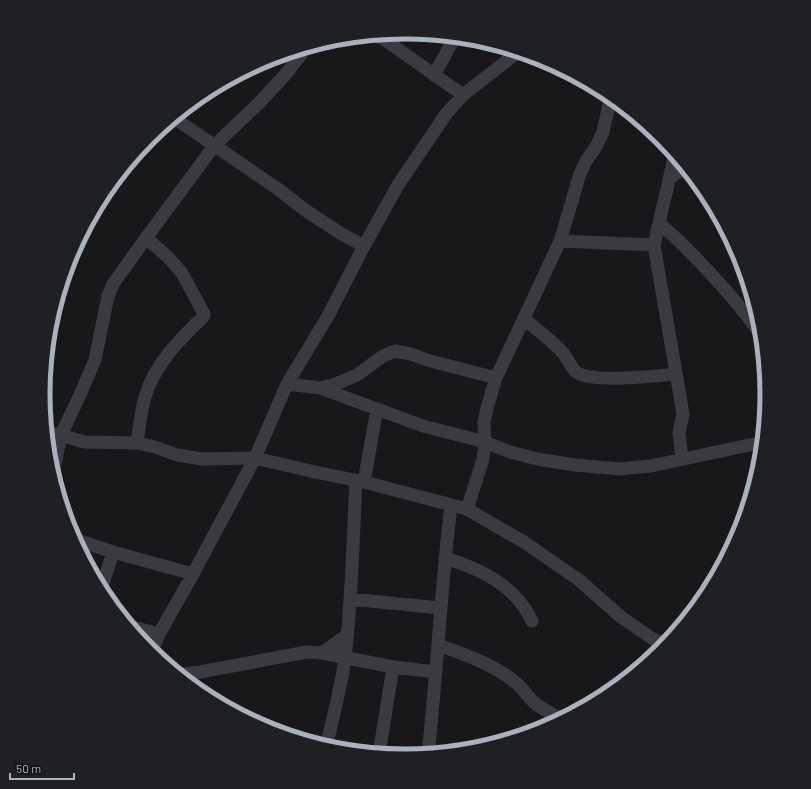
<svg xmlns="http://www.w3.org/2000/svg" width="811" height="789" font-family="Barlow,sans-serif">
  <style>
    .lines { fill: none; stroke-linecap: round; stroke-linejoin: round }
    .minor { stroke: #393b40; stroke-width: 13 }
    .rim { fill: none; stroke: #aab0bc; stroke-width: 5 }
  </style>
  <rect width="100%" height="100%" fill="#18181b"/>
  <g class="lines">
    <path class="minor" d="M 378,35 L 463,95
      M 434,75 L 455,37
      M 174,118 L 278,189 L 305,210 L 340,233 L 364,246
      M 675,154 L 654,245 L 681,402 L 683,414 L 679,433 L 682,459
      M 670,178 L 685,167
      M 659,223 C 685,245 707,269 729,294 C 741,308 754,323 763,339
      M 560,241 L 654,245
      M 524,319 C 537,330 552,340 563,353 C 568,359 570,366 575,371 C 589,384 655,376 676,374
      M 287,384 L 320,388 L 333,385 L 357,375 L 383,356 L 395,351 L 411,354 L 427,360 L 496,378
      M 320,388 L 423,426 L 485,442 L 510,452 L 537,459 L 575,465 L 620,469 L 651,466 L 763,442
      M 47,433 L 61,435 L 84,442 L 137,443 L 155,447 L 177,455 L 202,459 L 255,458 L 315,472 L 364,482 L 467,509 L 524,542 L 579,580 L 621,617 L 653,639 L 666,645
      M 137,443 C 139,428 141,412 145,397 C 154,365 180,339 204,316 L 204,314 L 182,273 L 168,257 L 146,238
      M 53,474 L 61,435 L 79,397 L 95,360 L 108,296 L 113,284 L 146,238 L 214,146 L 259,103 L 285,75 L 306,48
      M 364,482 L 377,409
      M 467,509 L 483,459 L 485,442 L 484,422 L 487,408 L 496,378 L 560,241 L 580,174 L 586,161 L 596,147 L 603,132 L 611,96
      M 74,539 L 113,552 L 193,574
      M 445,558 C 481,569 515,585 532,621
      M 101,590 L 113,552
      M 350,599 L 440,608
      M 129,626 L 159,634
      M 438,645 C 464,654 493,664 515,682 C 523,688 528,698 536,704 C 544,710 554,715 563,720
      M 151,652 L 159,634 L 193,574 L 255,458 L 287,384 L 328,316 L 364,246 L 398,185 L 446,114 L 463,95 L 518,52
      M 322,653 L 347,635
      M 176,673 L 183,674 L 200,672 L 307,652 L 322,653 L 393,667 L 436,672
      M 326,747 C 333,718 341,688 345,658 C 352,599 353,539 356,480
      M 379,754 L 393,667
      M 428,755 C 437,671 441,588 451,505"/>
  </g>
  <path d="M0 0H811V789H0ZM50 394a355 355 0 1 1 710 0a355 355 0 1 1-710 0Z" fill="#1f2023" fill-rule="evenodd"/>
  <path class="rim" d="M50 394a355 355 0 1 1 710 0a355 355 0 1 1-710 0Z"/>
  <path d="M10 773v6h64v-6" fill="none" stroke="#aab0bc" stroke-width="2"/>
  <text x="16" y="773" font-size="12" fill="#aab0bc" stroke="#131316" stroke-width="3" paint-order="stroke">50 m</text>
</svg>
